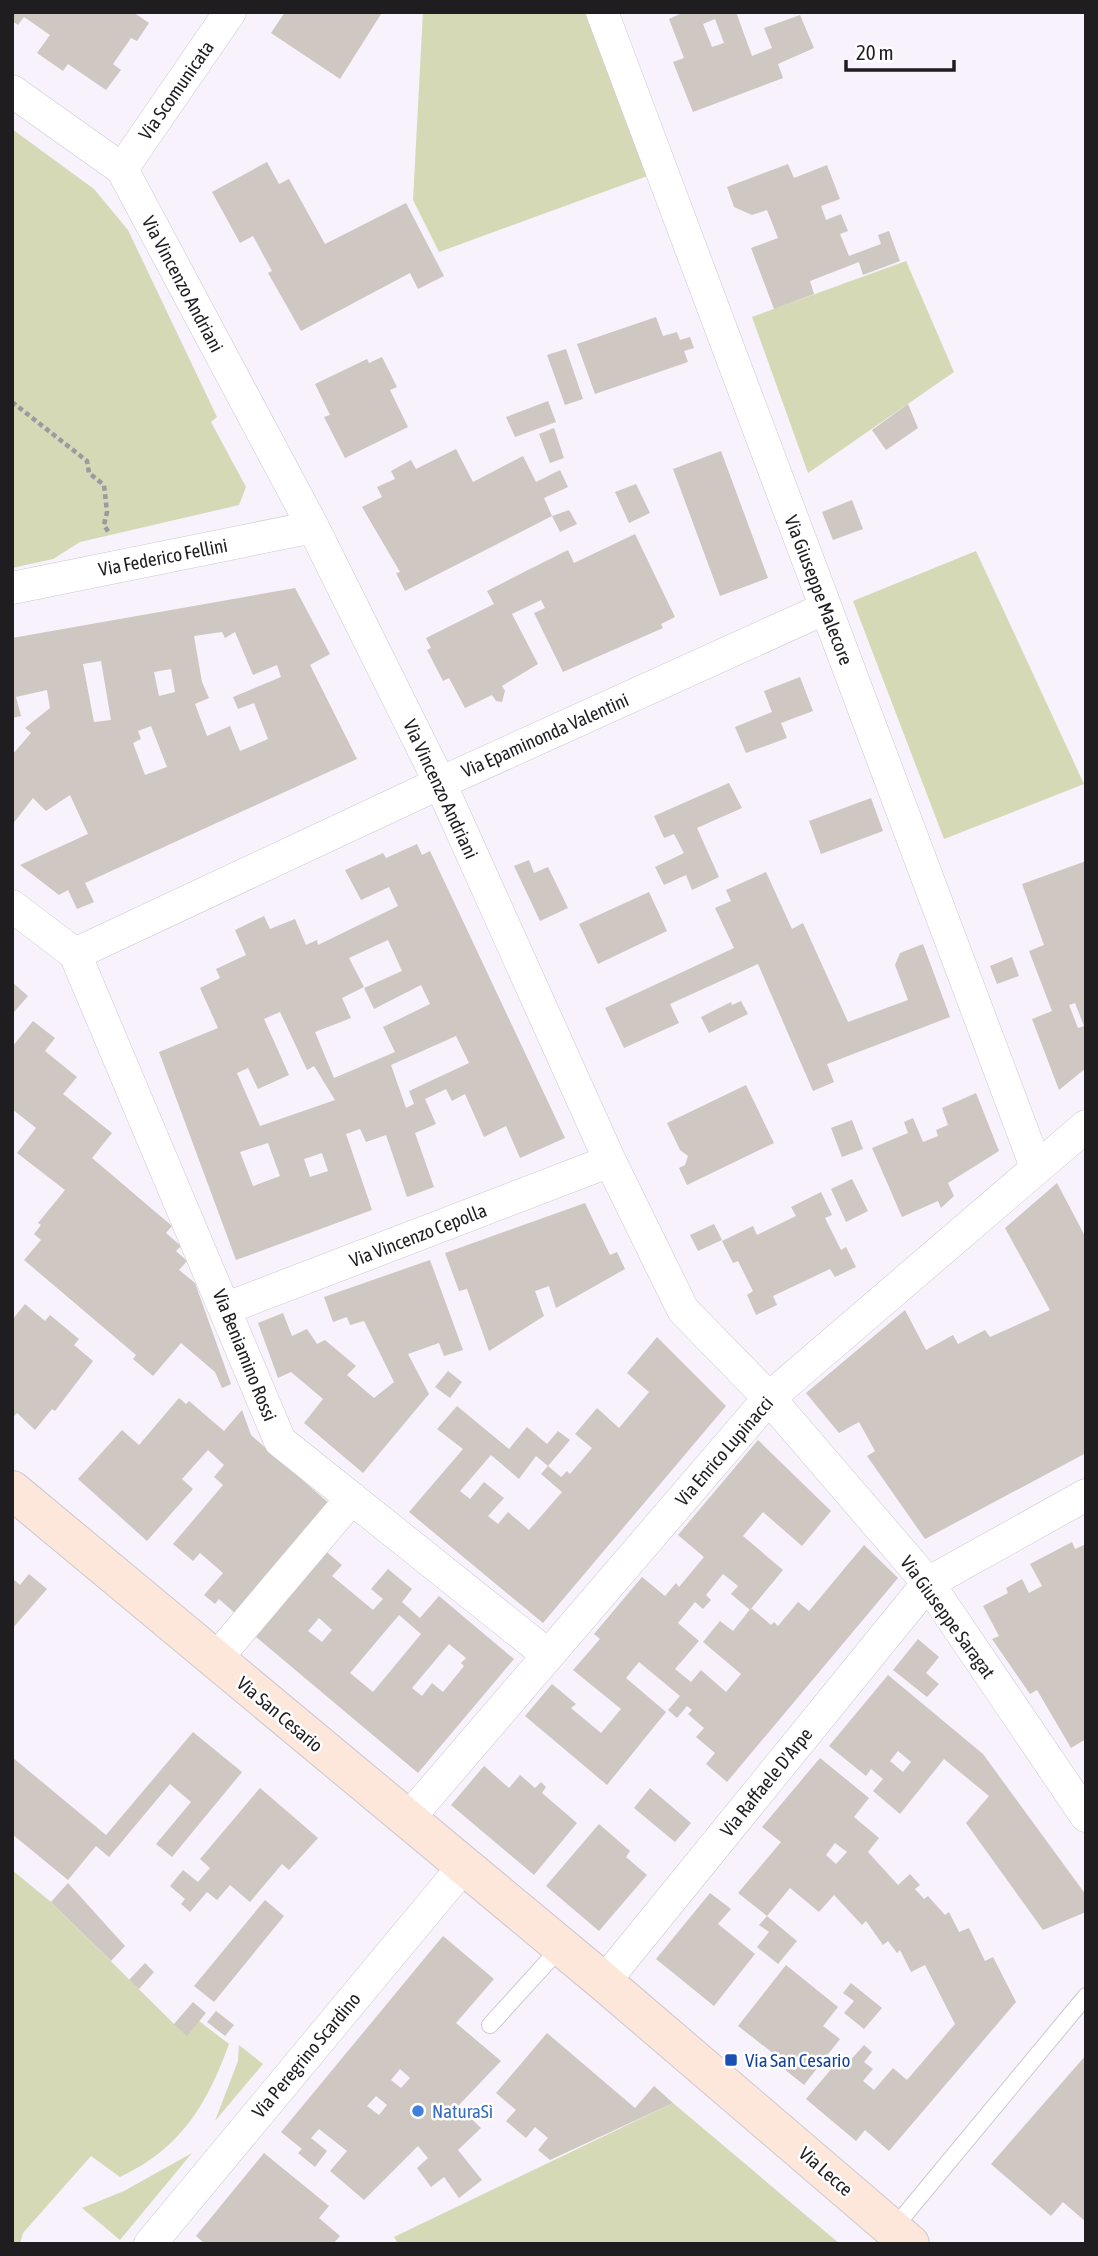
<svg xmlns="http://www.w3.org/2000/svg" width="1098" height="2256" font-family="'Asap Condensed',sans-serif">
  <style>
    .green { fill: #d5d9b6 }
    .building { fill: #cfc7c2; fill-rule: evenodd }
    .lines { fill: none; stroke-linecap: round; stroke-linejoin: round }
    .lane-casing { stroke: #ccc8d0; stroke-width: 18 }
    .street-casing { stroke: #ccc8d0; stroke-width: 33 }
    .secondary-casing { stroke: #ccc8d0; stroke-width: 40 }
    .path { stroke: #9d99a0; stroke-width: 4.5; stroke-dasharray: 5 3.5; stroke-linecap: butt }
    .lane { stroke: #fff; stroke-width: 16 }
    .street { stroke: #fff; stroke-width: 32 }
    .secondary { stroke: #fde7da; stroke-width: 38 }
    .transit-dot { fill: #1a4fb4; stroke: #fff; stroke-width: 2.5 }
    .shop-dot { fill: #3f7fe0; stroke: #fff; stroke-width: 2.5 }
    .labels { text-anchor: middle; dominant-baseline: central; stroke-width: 5; stroke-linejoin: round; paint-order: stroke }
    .street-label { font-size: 19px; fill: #1f1d20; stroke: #fff }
    .transit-label { font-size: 19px; fill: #164399; stroke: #fff; text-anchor: start }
    .shop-label { font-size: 19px; fill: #366cbe; stroke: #fff; text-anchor: start }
  </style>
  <rect width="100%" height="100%" fill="#f7f2fb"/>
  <path class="green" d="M 423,12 L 587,12 L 650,175 L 439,252 L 413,200 Z
    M 12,129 L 94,189 L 128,230 L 217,417 L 211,422 L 246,487 L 239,505 L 80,542 L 53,559 L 12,568 Z
    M 906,261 L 954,372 L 808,473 L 752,317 Z
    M 976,551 L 1084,784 L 944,839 L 853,601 Z
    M 12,1870 L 51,1902 L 174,2024 L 199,2021 L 229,2044 C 207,2105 180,2149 120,2177 L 91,2156 L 23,2233 L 20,2244 L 12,2244 Z
    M 239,2045 L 263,2064 L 215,2121 L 238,2061 Z
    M 673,2103 L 840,2244 L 398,2244 L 394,2237 Z
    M 192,2153 L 120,2240 L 82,2208 L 124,2191 Z"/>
  <path class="building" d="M 12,12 L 133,12 L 149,23 L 137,41 L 131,38 L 113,64 L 121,70 L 106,90 L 68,64 L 63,71 L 37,53 L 50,35 L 24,17 L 18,25 L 12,21 Z
    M 285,12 L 379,12 L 381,14 L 340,79 L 271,33 Z
    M 684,12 L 736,12 L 752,56 L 772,48 L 764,28 L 800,15 L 814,48 L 778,64 L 783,78 L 693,112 L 673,62 L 684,58 L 669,19 ZM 715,19 L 724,43 L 712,47 L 703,24 Z
    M 267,162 L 279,184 L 289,179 L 325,244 L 406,203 L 444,276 L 418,289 L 410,273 L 301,331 L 268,273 L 272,271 L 253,236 L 240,243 L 212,192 Z
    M 788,164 L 794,178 L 827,165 L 840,199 L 821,206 L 826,220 L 841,214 L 848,231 L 840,234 L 849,256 L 881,244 L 878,235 L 889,231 L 900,261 L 863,275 L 859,262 L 810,281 L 814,294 L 774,309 L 751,248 L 778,238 L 767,210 L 752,215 L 734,207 L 727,187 Z
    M 656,317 L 663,336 L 677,332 L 680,340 L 690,337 L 694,348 L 684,351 L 688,362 L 595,394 L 577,344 Z
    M 566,349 L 583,399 L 565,405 L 547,355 Z
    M 382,357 L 397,387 L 390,390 L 408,427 L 345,458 L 324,417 L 330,415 L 315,384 L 367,359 L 369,363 Z
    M 548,401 L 556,422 L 515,437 L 506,417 Z
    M 908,404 L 918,428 L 886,450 L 872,430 Z
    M 554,428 L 564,458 L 550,463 L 539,434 Z
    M 456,449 L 473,482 L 523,456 L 536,482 L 560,470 L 568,487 L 544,498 L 552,516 L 405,591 L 396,573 L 400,572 L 362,507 L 382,497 L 377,487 L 395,479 L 391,471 L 411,460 L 416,469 Z
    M 721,451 L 768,578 L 720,596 L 673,469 Z
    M 636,484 L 650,513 L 629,523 L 615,492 Z
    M 852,500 L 863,529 L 833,540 L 822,512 Z
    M 569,510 L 577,524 L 560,532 L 552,516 Z
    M 635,534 L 675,617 L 661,624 L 663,628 L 563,672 L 534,613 L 545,608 L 541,600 L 512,614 L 538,664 L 502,686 L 505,691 L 502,702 L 496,701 L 492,695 L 465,708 L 449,678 L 443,681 L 427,650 L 431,648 L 426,638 L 494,604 L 487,591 L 526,571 L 568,550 L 574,563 Z
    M 295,588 L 330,654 L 310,665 L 357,759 L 85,883 L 94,902 L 77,909 L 68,890 L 59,895 L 20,865 L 88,834 L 70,795 L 46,811 L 33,798 L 12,825 L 12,755 L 31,733 L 25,728 L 50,708 L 47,690 L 16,697 L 21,716 L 12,718 L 12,638 ZM 222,632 L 225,638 L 235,632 L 253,675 L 277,665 L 281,677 L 233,697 L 238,709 L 254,703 L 268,739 L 240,751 L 230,726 L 207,736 L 195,704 L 209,698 L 202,682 L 194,636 ZM 101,661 L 111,720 L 94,722 L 83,664 ZM 171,669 L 175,692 L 159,696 L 154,672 ZM 151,726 L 167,767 L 145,775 L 133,743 L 141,739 L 138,731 Z
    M 800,677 L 813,711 L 781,723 L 787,738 L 746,753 L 735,727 L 772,712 L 764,691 Z
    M 729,783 L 742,808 L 697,828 L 719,877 L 692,890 L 686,875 L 664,885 L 655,867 L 684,853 L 674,834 L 664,838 L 654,816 Z
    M 871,798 L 883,831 L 821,854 L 809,821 Z
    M 417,844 L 422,855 L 430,851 L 565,1138 L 520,1158 L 506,1126 L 484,1137 L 465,1094 L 452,1101 L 446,1089 L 425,1099 L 436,1124 L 415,1133 L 434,1187 L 407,1197 L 386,1135 L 366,1142 L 360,1129 L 346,1134 L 372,1210 L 236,1260 L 159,1052 L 218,1028 L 200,988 L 220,978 L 216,969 L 246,955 L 235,930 L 264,916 L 270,929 L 295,919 L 306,945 L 317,940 L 318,945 L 398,906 L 389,887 L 361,900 L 345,870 L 383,853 L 386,858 ZM 388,940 L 402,971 L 364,988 L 374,1009 L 421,985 L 430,1004 L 383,1027 L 395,1052 L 334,1078 L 315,1032 L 351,1018 L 342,998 L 364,987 L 349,958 ZM 280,1012 L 307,1070 L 314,1066 L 335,1100 L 260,1126 L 237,1073 L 248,1068 L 258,1089 L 289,1075 L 264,1019 ZM 456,1036 L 469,1063 L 409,1091 L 414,1104 L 406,1108 L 391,1065 ZM 268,1143 L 280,1176 L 253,1186 L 240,1152 ZM 322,1153 L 328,1171 L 310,1177 L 304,1159 Z
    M 529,860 L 534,873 L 548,867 L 568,908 L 540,921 L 514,866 Z
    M 1086,861 L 1086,1068 L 1059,1090 L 1032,1019 L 1052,1011 L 1029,951 L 1044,945 L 1022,884 ZM 1075,1003 L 1084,1026 L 1078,1028 L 1069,1005 Z
    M 766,872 L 792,929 L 803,923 L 848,1022 L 908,1000 L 895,965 L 900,953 L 923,944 L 950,1017 L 827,1064 L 834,1082 L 813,1091 L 758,964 L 670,1004 L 679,1023 L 624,1048 L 605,1008 L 734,948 L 715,908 L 731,901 L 726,890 Z
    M 649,892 L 667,931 L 598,964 L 579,924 Z
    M 1012,957 L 1019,976 L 997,984 L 990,966 Z
    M 12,982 L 28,996 L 14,1012 L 12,1010 Z
    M 741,1001 L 748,1014 L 709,1033 L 701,1017 L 731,1002 L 732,1005 Z
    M 33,1021 L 55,1038 L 45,1051 L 77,1077 L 63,1094 L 112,1133 L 92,1158 L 172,1226 L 166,1233 L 181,1246 L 176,1251 L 187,1261 L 179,1270 L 195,1283 L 231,1384 L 222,1388 L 215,1372 L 181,1343 L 153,1376 L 133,1359 L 136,1355 L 24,1260 L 41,1240 L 34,1234 L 41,1225 L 38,1223 L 65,1190 L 17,1153 L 36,1128 L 12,1109 L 12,1047 Z
    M 746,1085 L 774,1143 L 687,1185 L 679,1168 L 685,1165 L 688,1156 L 680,1150 L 667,1123 Z
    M 976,1093 L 999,1151 L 948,1183 L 954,1196 L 941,1208 L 938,1201 L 902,1217 L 872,1148 L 908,1133 L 904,1122 L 913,1118 L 923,1142 L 938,1136 L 936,1130 L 948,1125 L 942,1108 Z
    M 852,1120 L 863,1149 L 842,1157 L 831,1128 Z
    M 852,1179 L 868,1211 L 846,1222 L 831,1189 Z
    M 1057,1183 L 1086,1238 L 1086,1453 L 925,1539 L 867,1456 L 875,1451 L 859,1422 L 839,1433 L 806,1393 L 905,1310 L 926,1350 L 953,1335 L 958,1344 L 985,1330 L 990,1337 L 1050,1310 L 1005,1228 Z
    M 821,1192 L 832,1215 L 825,1218 L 841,1250 L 846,1247 L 856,1267 L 835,1277 L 830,1269 L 773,1296 L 777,1305 L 756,1315 L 747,1295 L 753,1291 L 738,1261 L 733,1263 L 722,1241 L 753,1226 L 757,1235 L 796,1216 L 791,1207 Z
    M 585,1203 L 610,1255 L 617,1252 L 625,1269 L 556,1308 L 549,1286 L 535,1291 L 544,1316 L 489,1351 L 467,1289 L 459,1291 L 445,1253 Z
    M 714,1224 L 722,1240 L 698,1251 L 690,1235 Z
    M 430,1260 L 463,1350 L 444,1356 L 439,1343 L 408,1354 L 429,1394 L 363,1473 L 304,1423 L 323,1399 L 291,1372 L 278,1378 L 258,1323 L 283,1313 L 292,1336 L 307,1329 L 317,1344 L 325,1340 L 356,1366 L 347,1375 L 374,1398 L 394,1382 L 364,1321 L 350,1325 L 347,1317 L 333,1322 L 324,1297 Z
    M 25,1304 L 45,1321 L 50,1315 L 79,1339 L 74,1345 L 93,1361 L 55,1411 L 52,1409 L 35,1430 L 17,1413 L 12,1418 L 12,1320 Z
    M 657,1337 L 726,1406 L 543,1623 L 409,1512 L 463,1449 L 437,1429 L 457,1406 L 509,1449 L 527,1427 L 547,1444 L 558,1431 L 570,1440 L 548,1466 L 536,1456 L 519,1479 L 491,1455 L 460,1491 L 470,1499 L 484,1482 L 504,1498 L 488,1516 L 498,1524 L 508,1512 L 529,1530 L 562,1492 L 541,1474 L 548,1466 L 561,1477 L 567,1471 L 570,1474 L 592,1448 L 575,1434 L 597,1408 L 619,1428 L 649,1392 L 627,1373 Z
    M 448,1371 L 462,1382 L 450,1398 L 435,1387 Z
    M 179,1398 L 186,1404 L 189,1401 L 224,1431 L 242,1410 L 251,1435 L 331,1505 L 238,1616 L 219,1599 L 215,1604 L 204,1595 L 223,1573 L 200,1553 L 193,1561 L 173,1544 L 223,1485 L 214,1477 L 224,1465 L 208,1450 L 182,1479 L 193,1489 L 147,1541 L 78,1479 L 122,1430 L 139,1445 Z
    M 758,1440 L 831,1511 L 802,1546 L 763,1512 L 743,1536 L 783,1570 L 750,1610 L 731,1594 L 738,1586 L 723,1574 L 706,1595 L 711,1600 L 703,1609 L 695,1602 L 678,1623 L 699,1641 L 675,1669 L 691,1682 L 701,1670 L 726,1692 L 741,1674 L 703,1642 L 720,1621 L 733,1631 L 751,1608 L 771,1625 L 774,1622 L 778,1626 L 798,1602 L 809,1611 L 864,1545 L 898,1578 L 727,1782 L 706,1764 L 715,1753 L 696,1737 L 704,1728 L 688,1714 L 692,1710 L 687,1706 L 677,1718 L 668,1710 L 680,1696 L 639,1662 L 626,1678 L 666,1712 L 607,1785 L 525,1716 L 552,1684 L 576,1704 L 571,1708 L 601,1733 L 621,1709 L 573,1670 L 600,1639 L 594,1634 L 642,1577 L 665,1596 L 676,1583 L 679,1587 L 704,1557 L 678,1535 Z
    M 1072,1542 L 1075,1549 L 1086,1544 L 1086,1739 L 1071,1748 L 1037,1690 L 1030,1694 L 992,1639 L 999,1636 L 983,1606 L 1008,1593 L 1006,1588 L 1022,1579 L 1029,1593 L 1042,1586 L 1030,1564 Z
    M 321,1547 L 342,1565 L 332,1576 L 373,1610 L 383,1599 L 371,1589 L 388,1569 L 412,1589 L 402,1602 L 420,1618 L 439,1596 L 514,1659 L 418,1773 L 250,1632 ZM 399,1615 L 421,1634 L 373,1692 L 350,1673 ZM 319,1618 L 332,1630 L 322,1642 L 308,1631 ZM 449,1644 L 466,1658 L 461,1663 L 464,1666 L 443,1692 L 432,1683 L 422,1696 L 412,1688 Z
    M 29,1574 L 47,1589 L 12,1629 L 12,1578 L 20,1585 Z
    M 918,1639 L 939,1657 L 926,1673 L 939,1684 L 927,1697 L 893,1670 Z
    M 888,1675 L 983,1754 L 1086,1895 L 1086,1912 L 1043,1930 L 966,1823 L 989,1796 L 944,1759 L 900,1814 L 873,1791 L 883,1779 L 871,1769 L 866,1776 L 829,1746 ZM 898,1751 L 911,1762 L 903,1772 L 890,1761 Z
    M 193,1732 L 242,1772 L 172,1857 L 156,1844 L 191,1802 L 170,1784 L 109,1857 L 96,1846 L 68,1880 L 12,1834 L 12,1757 L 106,1835 Z
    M 820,1758 L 869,1798 L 854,1817 L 879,1838 L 868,1852 L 898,1885 L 910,1874 L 920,1885 L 915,1889 L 924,1899 L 928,1896 L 945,1915 L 949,1912 L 959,1932 L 969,1928 L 985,1961 L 993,1957 L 1016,2002 L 889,2151 L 865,2130 L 856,2141 L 806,2099 L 838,2061 L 845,2066 L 864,2045 L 872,2052 L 864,2062 L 873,2069 L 863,2081 L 874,2090 L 893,2068 L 907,2080 L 955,2024 L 925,1965 L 911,1972 L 900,1950 L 897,1953 L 888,1941 L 883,1945 L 866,1921 L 862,1925 L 834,1895 L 819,1912 L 790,1888 L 767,1916 L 738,1893 L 781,1842 L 762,1827 ZM 835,1843 L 847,1852 L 836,1864 L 826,1855 Z
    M 484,1766 L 509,1788 L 520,1775 L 535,1788 L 541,1782 L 546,1787 L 542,1793 L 577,1823 L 534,1875 L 451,1805 Z
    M 260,1788 L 318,1838 L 289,1870 L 282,1864 L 250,1902 L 230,1885 L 217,1900 L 207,1892 L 190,1912 L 181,1904 L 185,1899 L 170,1886 L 183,1870 L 198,1882 L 210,1868 L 200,1859 Z
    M 650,1788 L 691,1823 L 675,1842 L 634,1808 Z
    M 599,1824 L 630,1851 L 626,1857 L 647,1875 L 599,1931 L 546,1886 Z
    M 68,1883 L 125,1946 L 111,1961 L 51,1902 Z
    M 710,1893 L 731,1909 L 718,1924 L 755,1954 L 714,2006 L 656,1959 Z
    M 265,1900 L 284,1916 L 214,2002 L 194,1986 Z
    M 767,1916 L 797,1941 L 778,1964 L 757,1947 L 769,1932 L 759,1925 Z
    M 443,1936 L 494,1979 L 456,2023 L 501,2061 L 458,2106 L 481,2128 L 458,2150 L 482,2180 L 459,2198 L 444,2177 L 431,2187 L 417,2168 L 428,2158 L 418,2146 L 364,2200 L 330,2171 L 347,2151 L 319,2129 L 311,2138 L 327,2151 L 315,2167 L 298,2153 L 302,2149 L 281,2132 ZM 400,2069 L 410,2078 L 401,2088 L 391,2080 ZM 376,2096 L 387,2105 L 379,2115 L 367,2106 Z
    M 145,1963 L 154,1972 L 139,1989 L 129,1980 Z
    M 786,1965 L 838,2007 L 823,2026 L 840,2039 L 804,2085 L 774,2061 L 778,2057 L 738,2026 Z
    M 851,1983 L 882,2008 L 864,2029 L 844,2013 L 854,2001 L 843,1993 Z
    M 193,2002 L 206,2013 L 187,2036 L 174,2024 Z
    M 216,2011 L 234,2025 L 225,2036 L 207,2022 Z
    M 547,2033 L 635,2108 L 654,2086 L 673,2103 L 550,2160 L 538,2150 L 548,2138 L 535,2127 L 526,2138 L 506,2121 L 516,2110 L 496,2093 Z
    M 1086,2055 L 1086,2222 L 1063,2202 L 1051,2216 L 991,2164 Z
    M 264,2153 L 329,2206 L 319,2218 L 340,2236 L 333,2244 L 205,2244 L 196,2236 Z"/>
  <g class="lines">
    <g class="lane-casing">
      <path id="lane" d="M 490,2025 L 561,1947
        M 893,2229 L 1086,1996"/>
    </g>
    <g class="street-casing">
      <path id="street" d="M 602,12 L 1036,1167
        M 12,91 L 122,169 L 313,527 L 440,783 L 610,1161 L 683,1310 L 769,1398 L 928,1583 L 1086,1816
        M 122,169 L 230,12
        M 12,588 L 313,527
        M 12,906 L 75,954 L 280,1441 L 548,1655
        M 75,954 L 440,783 L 826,608
        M 227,1308 L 610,1161
        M 215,1660 L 352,1498
        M 407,1820 L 769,1398 L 1086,1126
        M 604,1982 L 928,1583 L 1086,1495
        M 150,2244 L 463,1867"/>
    </g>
    <g class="secondary-casing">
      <path id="secondary" d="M 12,1490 L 604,1982 L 910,2244"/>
    </g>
    <path class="path" d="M 12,402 L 87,461 L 89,473 L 104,485 L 107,512 L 104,525 L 109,533"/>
    <use href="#lane" class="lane"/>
    <use href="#street" class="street"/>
    <use href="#secondary" class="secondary"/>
  </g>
  <rect class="transit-dot" x="724" y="2053" width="14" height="14" rx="3.5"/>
  <circle class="shop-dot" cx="418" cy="2111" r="7"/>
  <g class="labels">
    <g class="street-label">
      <text transform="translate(176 90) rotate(-55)">Via Scomunicata</text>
      <text transform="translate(183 284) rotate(62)">Via Vincenzo Andriani</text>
      <text transform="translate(163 557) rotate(-11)">Via Federico Fellini</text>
      <text transform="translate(819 590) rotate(69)">Via Giuseppe Malecore</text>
      <text transform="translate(545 735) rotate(-24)">Via Epaminonda Valentini</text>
      <text transform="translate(441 789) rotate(65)">Via Vincenzo Andriani</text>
      <text transform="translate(418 1235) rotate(-21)">Via Vincenzo Cepolla</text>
      <text transform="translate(245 1355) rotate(68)">Via Beniamino Rossi</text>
      <text transform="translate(724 1451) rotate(-49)">Via Enrico Lupinacci</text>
      <text transform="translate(948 1617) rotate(54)">Via Giuseppe Saragat</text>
      <text transform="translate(280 1714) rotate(40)">Via San Cesario</text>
      <text transform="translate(766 1782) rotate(-51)">Via Raffaele D'Arpe</text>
      <text transform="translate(306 2055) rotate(-50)">Via Peregrino Scardino</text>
      <text transform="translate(826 2171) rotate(41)">Via Lecce</text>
    </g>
    <g class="transit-label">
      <text x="745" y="2060">Via San Cesario</text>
    </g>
    <g class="shop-label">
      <text x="432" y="2111">NaturaSì</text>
    </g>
  </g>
  <rect width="1098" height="2256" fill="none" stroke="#1f1d20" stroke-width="28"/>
  <path d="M846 60v10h108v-10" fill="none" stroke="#1f1d20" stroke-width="3.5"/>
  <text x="856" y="60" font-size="21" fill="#1f1d20" stroke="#ffffff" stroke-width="5" paint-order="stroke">20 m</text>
</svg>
